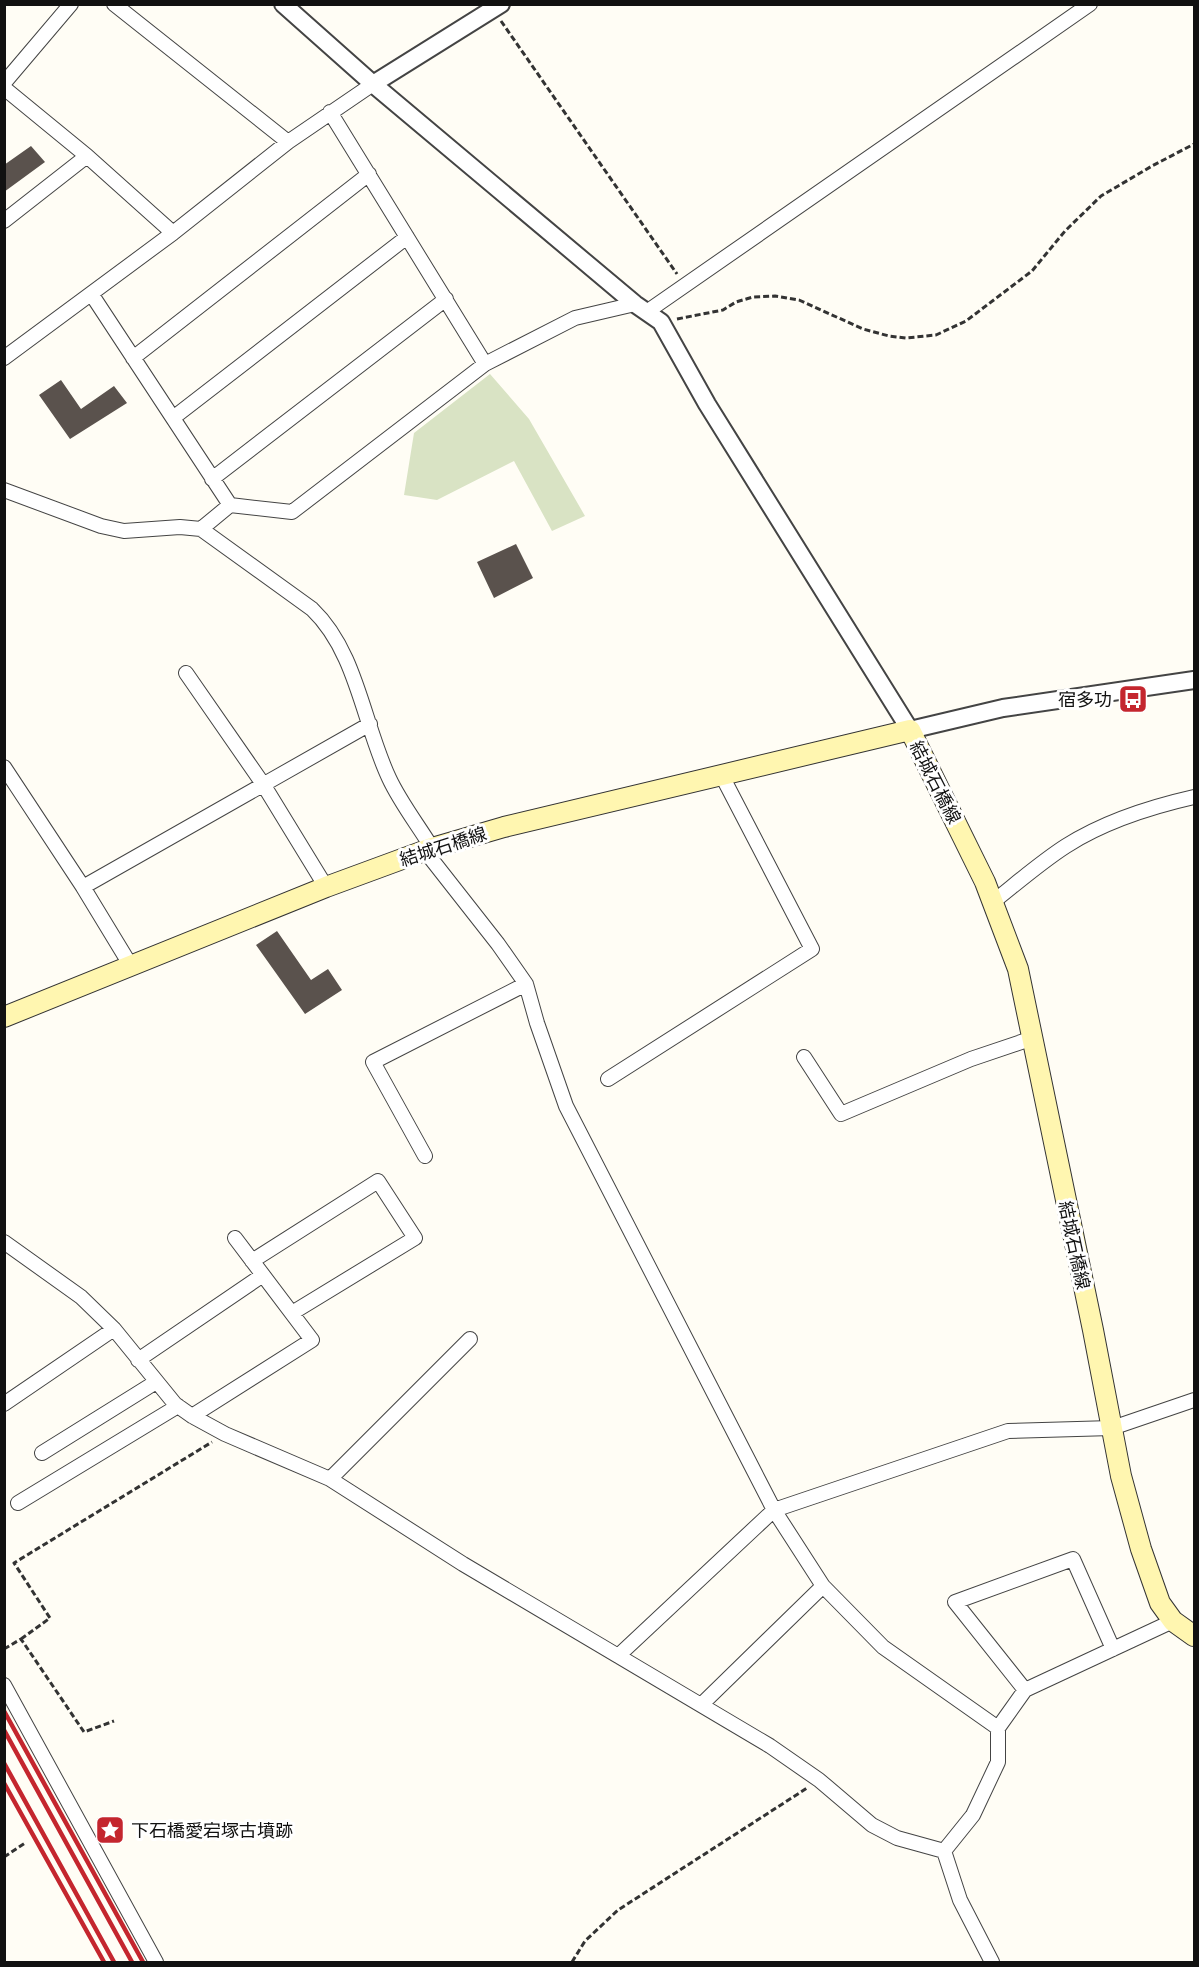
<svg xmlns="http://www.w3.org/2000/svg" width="1199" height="1967" font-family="'Playfair Display','Noto Sans JP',serif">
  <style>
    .cemetery { fill: #d9e3c4 }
    .building { fill: #5a524d }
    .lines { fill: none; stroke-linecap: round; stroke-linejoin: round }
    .minor-casing { stroke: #444; stroke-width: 16 }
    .tertiary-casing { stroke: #444; stroke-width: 20 }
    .secondary-casing { stroke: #333; stroke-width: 22 }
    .path { stroke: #333; stroke-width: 3; stroke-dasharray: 6 3; stroke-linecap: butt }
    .minor { stroke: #fff; stroke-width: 14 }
    .tertiary { stroke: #fff; stroke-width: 16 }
    .secondary { stroke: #fff6b0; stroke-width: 20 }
    .rail { stroke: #c4262e; stroke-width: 4.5 }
    .labels { text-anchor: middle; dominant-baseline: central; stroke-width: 6; stroke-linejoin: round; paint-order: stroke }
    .poi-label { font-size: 18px; fill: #111; stroke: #fff; text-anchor: end }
    .street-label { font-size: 18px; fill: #111; stroke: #fff }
  </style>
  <rect width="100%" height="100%" fill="#fffdf5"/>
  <path class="cemetery" d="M 490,374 L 529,419 L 585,516 L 552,531 L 514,461 L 437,500 L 404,495 L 414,433 Z"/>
  <path class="building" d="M 31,146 L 45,162 L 4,192 L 4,165 Z
    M 61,380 L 81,409 L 114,386 L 127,403 L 70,439 L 39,395 Z
    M 516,544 L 533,578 L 494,598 L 477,562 Z
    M 277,931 L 311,980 L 328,969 L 342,990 L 305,1014 L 256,945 Z"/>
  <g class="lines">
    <g class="minor-casing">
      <path id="minor" d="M 114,4 L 288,142
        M 4,83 L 71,4
        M 4,88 L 87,156 L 173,233
        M 330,112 L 485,364
        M 4,221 L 87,156
        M 92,295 L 230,505 L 292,512 L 485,364 L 575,318 L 635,304
        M 648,311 L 1090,4
        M 4,358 L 173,233 L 288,142 L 373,84
        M 133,358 L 369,174
        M 173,418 L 407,237
        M 212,479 L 446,299
        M 4,490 L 101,526 L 124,531 L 180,527 L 201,529 L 312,609 C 357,652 363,723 389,778 C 400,802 418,825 432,848
        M 201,529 L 230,505
        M 186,673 L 263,784 L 326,887
        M 4,767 L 83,887 L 131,966
        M 425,851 L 498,944 L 526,984 L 537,1023 L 566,1106 L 774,1510 L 823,1586 L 883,1647 L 998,1728
        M 83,887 L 370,724
        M 993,902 C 1017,883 1041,862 1066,846 C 1105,821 1150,807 1194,797
        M 804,1057 L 841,1114 L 971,1059 L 1033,1038
        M 608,1079 L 812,949 L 721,774
        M 425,1156 L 373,1062 L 526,984
        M 4,1242 L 81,1297 L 114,1329 L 175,1404 L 192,1416 L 225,1434 L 330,1479 L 463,1564 L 770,1746 L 819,1780 L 872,1825 L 897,1838 L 944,1851
        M 252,1261 L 378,1181 L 415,1238 L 292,1313
        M 138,1360 L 263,1275
        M 4,1404 L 114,1329
        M 192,1416 L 312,1340 L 235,1238
        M 42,1453 L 156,1382
        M 330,1479 L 470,1339
        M 18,1503 L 178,1406
        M 618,1656 L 774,1510 L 1008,1431 L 1112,1428 L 1194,1400
        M 4,1685 L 156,1962
        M 1025,1690 L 955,1602 L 1073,1559 L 1113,1649
        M 701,1705 L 823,1586
        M 944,1851 L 973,1815 L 998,1762 L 998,1728 L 1025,1690 L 1173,1621
        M 944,1851 L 960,1900 L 992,1962"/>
    </g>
    <g class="tertiary-casing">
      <path id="tertiary" d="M 283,4 L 373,84 L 635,304 L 661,322 L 707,404 L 910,730 L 1003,708 L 1194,680
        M 373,84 L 501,4"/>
    </g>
    <g class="secondary-casing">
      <path id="secondary" d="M 4,1017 L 326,887 L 432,848 L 504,827 L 910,730 L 985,882 L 1018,969 L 1093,1330 L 1121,1476 L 1141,1549 L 1160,1603 L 1173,1621 L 1194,1636"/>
    </g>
    <path class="path" d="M 501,21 L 677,274
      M 677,319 L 723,310 L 736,302 L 753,297 L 775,296 L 799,300 L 863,329 L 889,336 L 906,338 L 936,335 L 966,321 L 1032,271 L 1065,231 L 1101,196 L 1152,166 L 1194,144
      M 21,1639 L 50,1618 L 14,1563 L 212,1442
      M 4,1649 L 21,1639 L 84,1732 L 114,1721
      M 4,1857 L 25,1843
      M 572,1962 L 585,1941 L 618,1910 L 807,1788"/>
    <use href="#minor" class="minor"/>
    <use href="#tertiary" class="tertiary"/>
    <use href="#secondary" class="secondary"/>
    <path class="rail" d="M 4,1711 L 143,1962
      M 4,1730 L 132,1962
      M 4,1763 L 114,1962
      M 4,1783 L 104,1962"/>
  </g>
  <defs>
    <g id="bus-square" transform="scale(1.5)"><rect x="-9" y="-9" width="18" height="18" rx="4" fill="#c4262e" stroke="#fff"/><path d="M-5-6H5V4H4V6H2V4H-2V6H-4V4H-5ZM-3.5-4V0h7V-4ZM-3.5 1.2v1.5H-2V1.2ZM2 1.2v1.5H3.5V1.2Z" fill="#fff"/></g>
    <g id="sight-square" transform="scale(1.5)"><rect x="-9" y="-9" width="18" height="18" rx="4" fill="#c4262e" stroke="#fff"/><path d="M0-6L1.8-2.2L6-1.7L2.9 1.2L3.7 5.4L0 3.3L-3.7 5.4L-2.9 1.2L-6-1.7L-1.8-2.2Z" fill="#fff"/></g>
  </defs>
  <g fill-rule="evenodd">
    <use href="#bus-square" x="1133" y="699"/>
    <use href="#sight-square" x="110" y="1830"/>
  </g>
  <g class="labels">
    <g class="poi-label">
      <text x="1112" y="699">宿多功</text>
      <text x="131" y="1830" text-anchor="start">下石橋愛宕塚古墳跡</text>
    </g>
    <g class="street-label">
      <text transform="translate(936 782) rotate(63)">結城石橋線</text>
      <text transform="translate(443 846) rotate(-18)">結城石橋線</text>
      <text transform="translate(1075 1245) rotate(78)">結城石橋線</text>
    </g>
  </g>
  <rect width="1199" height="1967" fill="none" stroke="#111111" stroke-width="12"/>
</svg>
